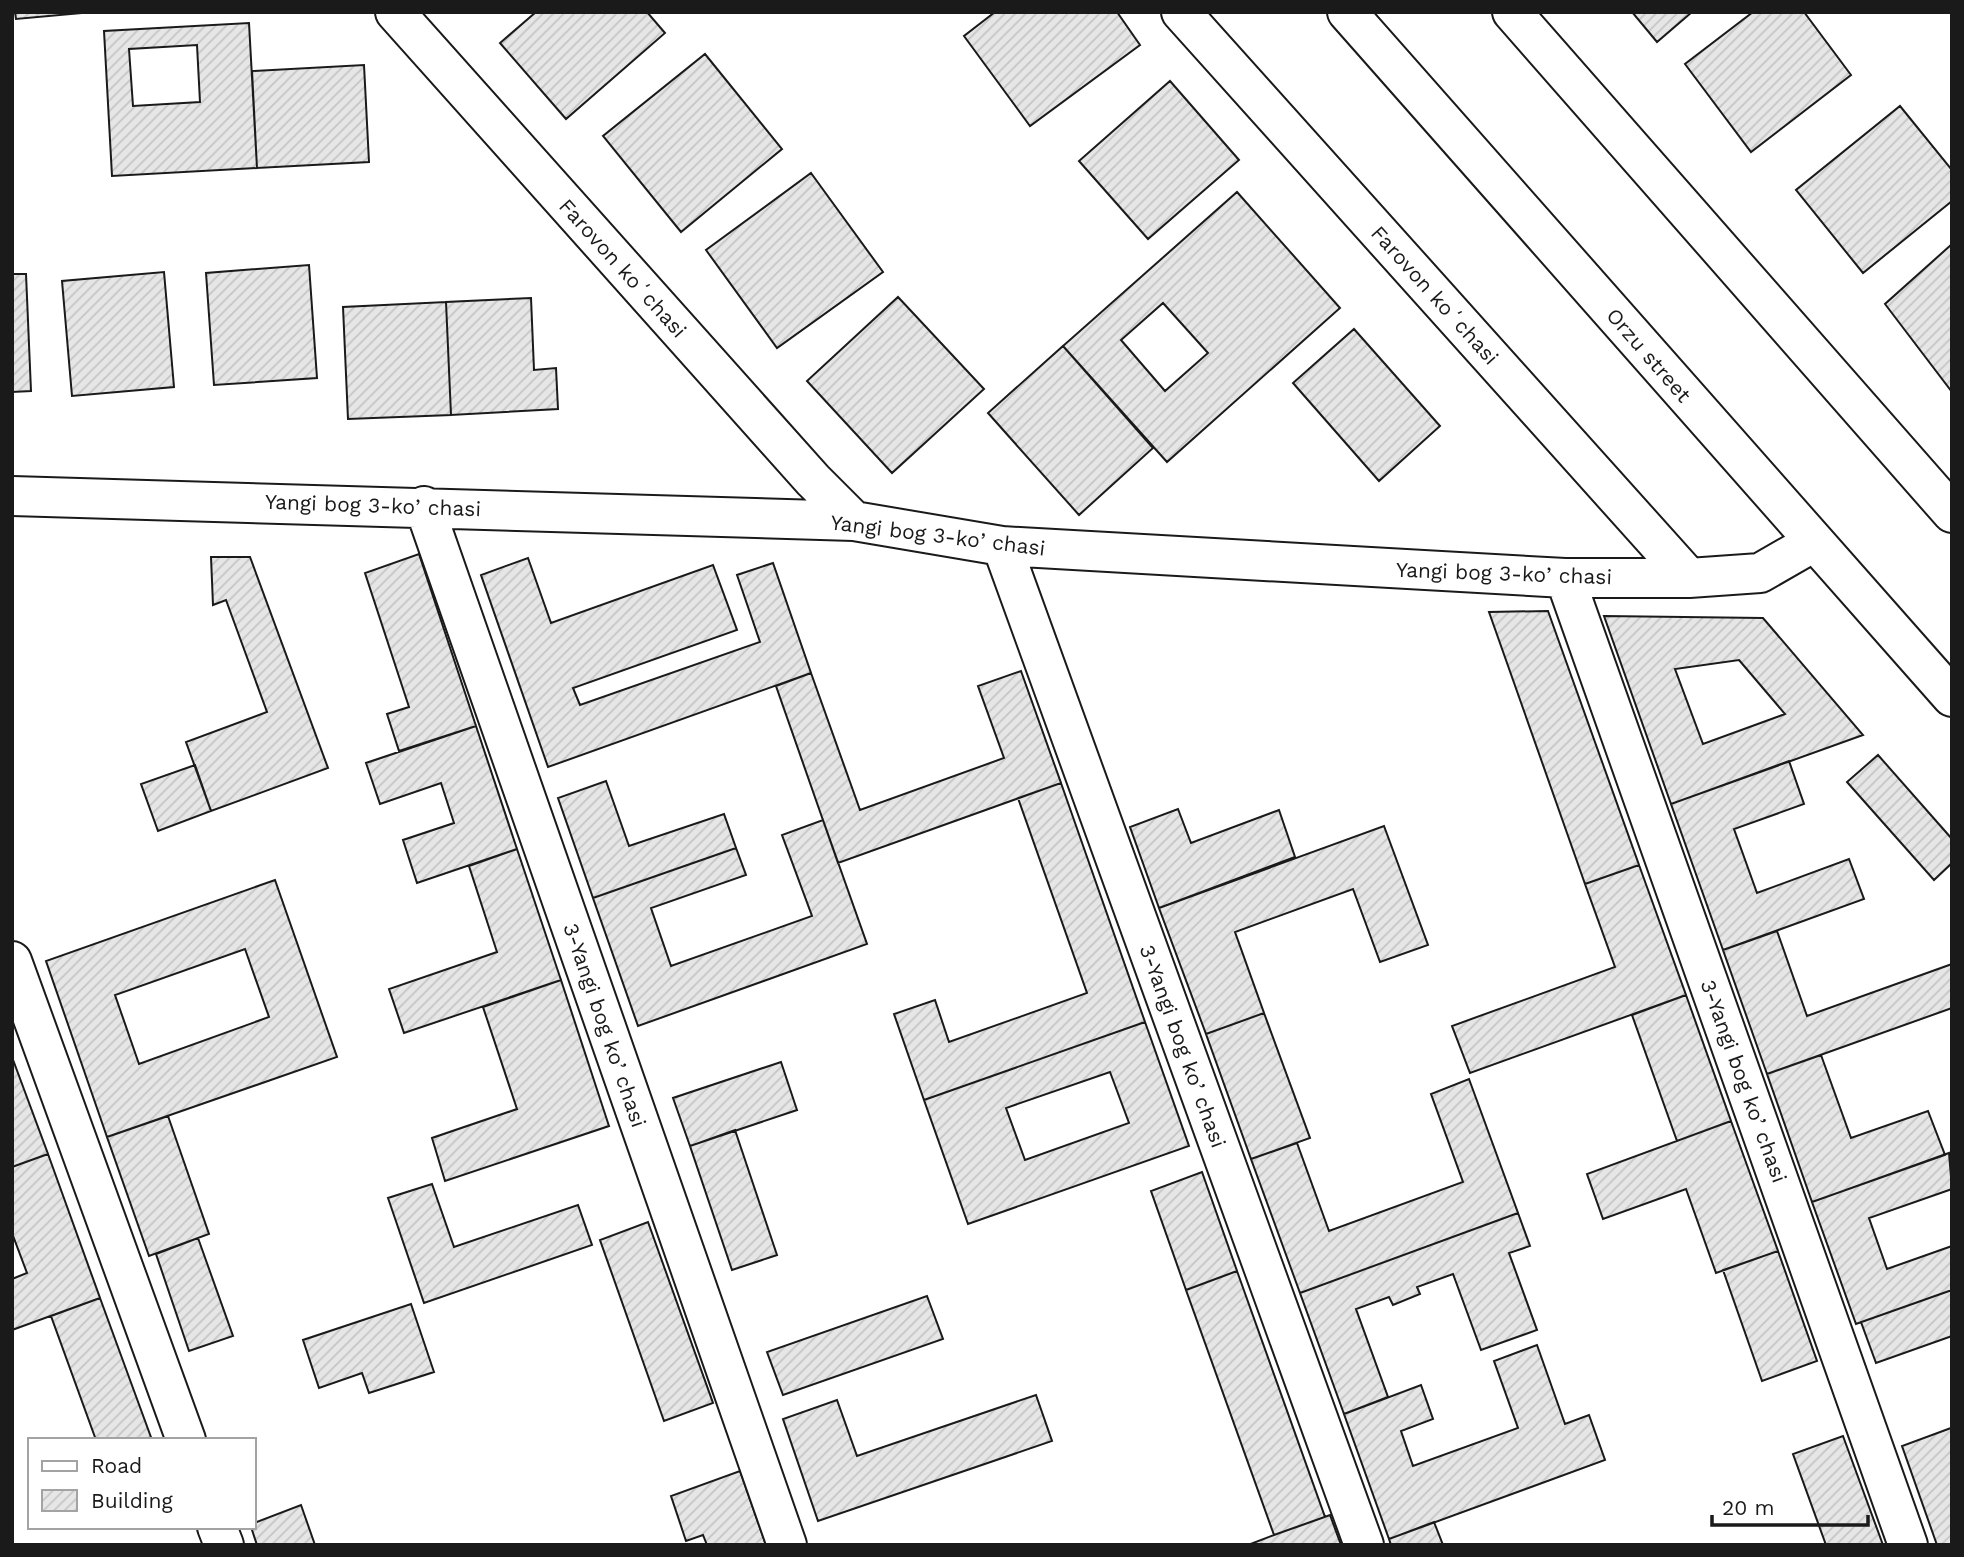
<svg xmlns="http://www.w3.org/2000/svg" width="1964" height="1557" font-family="'Work Sans',sans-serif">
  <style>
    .building { fill: url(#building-hatch); stroke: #1a1a1a; stroke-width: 2; fill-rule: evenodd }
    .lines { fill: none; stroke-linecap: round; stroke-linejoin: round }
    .minor-casing { stroke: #1a1a1a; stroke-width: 42 }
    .major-casing { stroke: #1a1a1a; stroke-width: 42 }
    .minor { stroke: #fff; stroke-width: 38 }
    .major { stroke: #fff; stroke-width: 38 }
    .labels { text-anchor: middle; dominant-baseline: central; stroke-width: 5; stroke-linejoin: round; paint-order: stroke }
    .street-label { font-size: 21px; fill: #1a1a1a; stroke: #fff }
  </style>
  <defs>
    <pattern id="building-hatch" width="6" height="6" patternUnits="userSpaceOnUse" patternTransform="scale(1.75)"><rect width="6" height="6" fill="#e6e6e6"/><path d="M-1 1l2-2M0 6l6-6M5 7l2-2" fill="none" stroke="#c5c5c5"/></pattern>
  </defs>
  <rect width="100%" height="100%" fill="#fff"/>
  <path class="building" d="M 15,12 L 93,12 L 16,19 Z
    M 536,12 L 647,12 L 665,33 L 566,119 L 500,43 Z
    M 995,12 L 1117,12 L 1140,45 L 1030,126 L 964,36 Z
    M 1632,12 L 1692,12 L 1657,42 Z
    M 1753,12 L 1804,12 L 1851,75 L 1751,152 L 1685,64 Z
    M 249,23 L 257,168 L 112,176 L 104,31 ZM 197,45 L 200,102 L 133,106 L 129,49 Z
    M 705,54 L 782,149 L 681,232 L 603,136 Z
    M 364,65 L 369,162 L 257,168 L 252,71 Z
    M 1170,81 L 1239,160 L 1148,239 L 1079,161 Z
    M 1900,106 L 1952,170 L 1952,201 L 1863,273 L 1796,190 Z
    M 811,173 L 883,272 L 777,348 L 706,250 Z
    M 1237,192 L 1340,308 L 1167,462 L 1063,346 ZM 1163,303 L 1208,353 L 1165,391 L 1121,340 Z
    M 1952,244 L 1952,392 L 1885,304 Z
    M 309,265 L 317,378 L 214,385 L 206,273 Z
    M 164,272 L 174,387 L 72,396 L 62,281 Z
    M 12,274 L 26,274 L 31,391 L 12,392 Z
    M 898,297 L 984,389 L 892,473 L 807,381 Z
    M 531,298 L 534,370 L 556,368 L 558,409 L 451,415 L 446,302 Z
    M 446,302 L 451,415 L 348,419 L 343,307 Z
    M 1354,329 L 1440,426 L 1379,481 L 1293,383 Z
    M 1063,346 L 1153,448 L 1079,515 L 988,413 Z
    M 419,554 L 476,726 L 399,751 L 387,714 L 409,707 L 365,573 Z
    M 211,557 L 250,557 L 328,768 L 211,811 L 186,742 L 267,712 L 226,600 L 213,605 Z
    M 528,558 L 551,623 L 713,565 L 737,630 L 573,688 L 580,705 L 760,642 L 737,575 L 773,563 L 811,673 L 548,767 L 481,575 Z
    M 1548,611 L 1639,865 L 1585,884 L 1489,612 Z
    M 1604,616 L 1763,618 L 1863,735 L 1671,804 ZM 1739,660 L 1785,714 L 1703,744 L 1675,669 Z
    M 1021,671 L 1061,783 L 838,863 L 776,686 L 811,673 L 860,810 L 1004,758 L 978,686 Z
    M 476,726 L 517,849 L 417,883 L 403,840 L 454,823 L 441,783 L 380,804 L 366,763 Z
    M 1878,755 L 1952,839 L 1952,863 L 1934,880 L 1847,782 Z
    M 1789,761 L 1804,804 L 1734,829 L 1757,893 L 1849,859 L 1864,899 L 1723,950 L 1671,804 Z
    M 195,765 L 211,811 L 158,831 L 141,784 Z
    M 606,781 L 629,846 L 724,814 L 736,848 L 593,898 L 558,798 Z
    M 1061,783 L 1145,1022 L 924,1100 L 894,1014 L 935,1000 L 949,1042 L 1087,993 L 1018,798 Z
    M 1178,809 L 1191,843 L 1279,810 L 1295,857 L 1159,908 L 1130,827 Z
    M 823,820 L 867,944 L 638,1026 L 593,898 L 736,848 L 746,875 L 651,908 L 671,966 L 812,916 L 782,835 Z
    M 1384,826 L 1428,945 L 1380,962 L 1353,889 L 1235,932 L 1264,1013 L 1206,1034 L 1159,908 Z
    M 517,849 L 561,980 L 404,1033 L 389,989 L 497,952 L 469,866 Z
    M 1639,865 L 1686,995 L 1470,1073 L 1452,1026 L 1615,967 L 1585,884 Z
    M 275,880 L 337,1057 L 107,1137 L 46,961 ZM 245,949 L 269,1017 L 139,1064 L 115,995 Z
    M 1777,931 L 1807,1016 L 1952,964 L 1952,1008 L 1767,1074 L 1723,950 Z
    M 561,980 L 609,1126 L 445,1181 L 432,1138 L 517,1109 L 483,1007 Z
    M 1686,995 L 1731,1121 L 1677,1141 L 1632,1015 Z
    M 1264,1013 L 1310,1138 L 1251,1159 L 1206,1034 Z
    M 1145,1022 L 1189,1146 L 968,1224 L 924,1100 ZM 1110,1072 L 1129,1123 L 1025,1160 L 1006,1108 Z
    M 1821,1055 L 1851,1138 L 1928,1111 L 1945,1155 L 1812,1202 L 1767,1074 Z
    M 12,1057 L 48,1154 L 12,1167 Z
    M 781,1062 L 797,1110 L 690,1146 L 673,1098 Z
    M 1469,1079 L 1518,1213 L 1300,1293 L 1251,1159 L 1297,1143 L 1329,1231 L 1463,1182 L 1431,1094 Z
    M 168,1116 L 209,1234 L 149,1256 L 107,1137 Z
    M 1731,1121 L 1778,1251 L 1716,1273 L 1686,1189 L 1603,1219 L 1587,1174 Z
    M 735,1130 L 777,1255 L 732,1270 L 690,1146 Z
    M 1949,1153 L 1952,1189 L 1869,1218 L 1887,1269 L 1952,1246 L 1952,1290 L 1856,1324 L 1812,1202 Z
    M 48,1154 L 100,1298 L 12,1330 L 12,1279 L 27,1273 L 12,1233 L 12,1167 Z
    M 1202,1172 L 1237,1271 L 1186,1290 L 1151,1191 Z
    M 432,1184 L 454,1247 L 578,1205 L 592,1245 L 424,1303 L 388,1198 Z
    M 1518,1213 L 1530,1246 L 1509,1253 L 1537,1330 L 1481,1350 L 1453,1274 L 1417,1287 L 1420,1294 L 1393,1305 L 1389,1297 L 1356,1309 L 1388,1397 L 1344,1414 L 1300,1293 Z
    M 648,1222 L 713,1403 L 664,1421 L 600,1240 Z
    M 198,1238 L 233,1336 L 189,1351 L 156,1254 Z
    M 1778,1251 L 1817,1361 L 1762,1381 L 1723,1270 Z
    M 1237,1271 L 1325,1517 L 1274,1535 L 1186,1290 Z
    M 1952,1290 L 1952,1336 L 1876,1363 L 1861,1322 Z
    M 927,1296 L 943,1339 L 783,1395 L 767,1352 Z
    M 100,1298 L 152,1440 L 96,1440 L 51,1316 Z
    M 411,1304 L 434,1372 L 369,1393 L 362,1373 L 319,1388 L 303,1340 Z
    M 1537,1345 L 1565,1424 L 1589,1415 L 1605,1460 L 1389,1539 L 1344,1414 L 1421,1385 L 1433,1419 L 1401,1431 L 1413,1466 L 1518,1428 L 1494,1361 Z
    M 1036,1395 L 1052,1441 L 818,1521 L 783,1419 L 837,1400 L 857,1456 Z
    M 1951,1428 L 1952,1545 L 1937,1545 L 1902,1446 Z
    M 1843,1436 L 1883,1545 L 1826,1545 L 1793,1454 Z
    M 740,1471 L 766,1545 L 707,1545 L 703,1535 L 686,1541 L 671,1496 Z
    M 301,1505 L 315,1545 L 257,1545 L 251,1527 L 254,1523 Z
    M 1330,1515 L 1341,1545 L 1248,1545 L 1274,1535 Z
    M 1434,1522 L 1443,1545 L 1391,1545 L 1389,1539 Z"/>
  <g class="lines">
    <g class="minor-casing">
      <path id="minor" d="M 395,12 L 813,480 L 854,521
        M 1181,12 L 1689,578
        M 1512,12 L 1952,513
        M 12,496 L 854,521 L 1002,546 L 1565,578 L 1689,578 L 1760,573 L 1814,542
        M 424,506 L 787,1545
        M 1002,546 L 1364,1545
        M 1565,578 L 1908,1545
        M 12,961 L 186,1440
        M 217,1527 L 224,1545"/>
    </g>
    <g class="major-casing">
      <path id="major" d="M 1347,12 L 1952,697"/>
    </g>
    <use href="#minor" class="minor"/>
    <use href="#major" class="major"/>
  </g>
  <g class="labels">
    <g class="street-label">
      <text transform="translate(623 268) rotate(48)">Farovon koʻchasi</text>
      <text transform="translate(1435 295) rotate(48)">Farovon koʻchasi</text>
      <text transform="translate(1649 355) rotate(49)">Orzu street</text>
      <text transform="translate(373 505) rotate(2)">Yangi bog 3-koʼchasi</text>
      <text transform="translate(938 535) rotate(7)">Yangi bog 3-koʼchasi</text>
      <text transform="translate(1504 573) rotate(2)">Yangi bog 3-koʼchasi</text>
      <text transform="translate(605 1025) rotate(71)">3-Yangi bog koʼchasi</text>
      <text transform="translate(1183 1046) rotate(70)">3-Yangi bog koʼchasi</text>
      <text transform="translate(1744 1081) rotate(70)">3-Yangi bog koʼchasi</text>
    </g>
  </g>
  <rect width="1964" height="1557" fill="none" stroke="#1a1a1a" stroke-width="28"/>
  <rect x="28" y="1438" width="228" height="91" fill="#ffffff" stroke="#a3a3a3" stroke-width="2"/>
  <rect x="42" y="1461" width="35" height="10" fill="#ffffff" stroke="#a3a3a3" stroke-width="2"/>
  <text x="91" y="1473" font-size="21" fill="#1a1a1a">Road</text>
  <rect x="42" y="1490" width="35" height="21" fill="url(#building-hatch)" stroke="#a3a3a3" stroke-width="2"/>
  <text x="91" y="1508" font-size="21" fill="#1a1a1a">Building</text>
  <path d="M1712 1515v10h156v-10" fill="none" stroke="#1a1a1a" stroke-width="3.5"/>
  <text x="1722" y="1515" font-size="21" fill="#1a1a1a" stroke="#ffffff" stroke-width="5" paint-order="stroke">20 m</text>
</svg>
